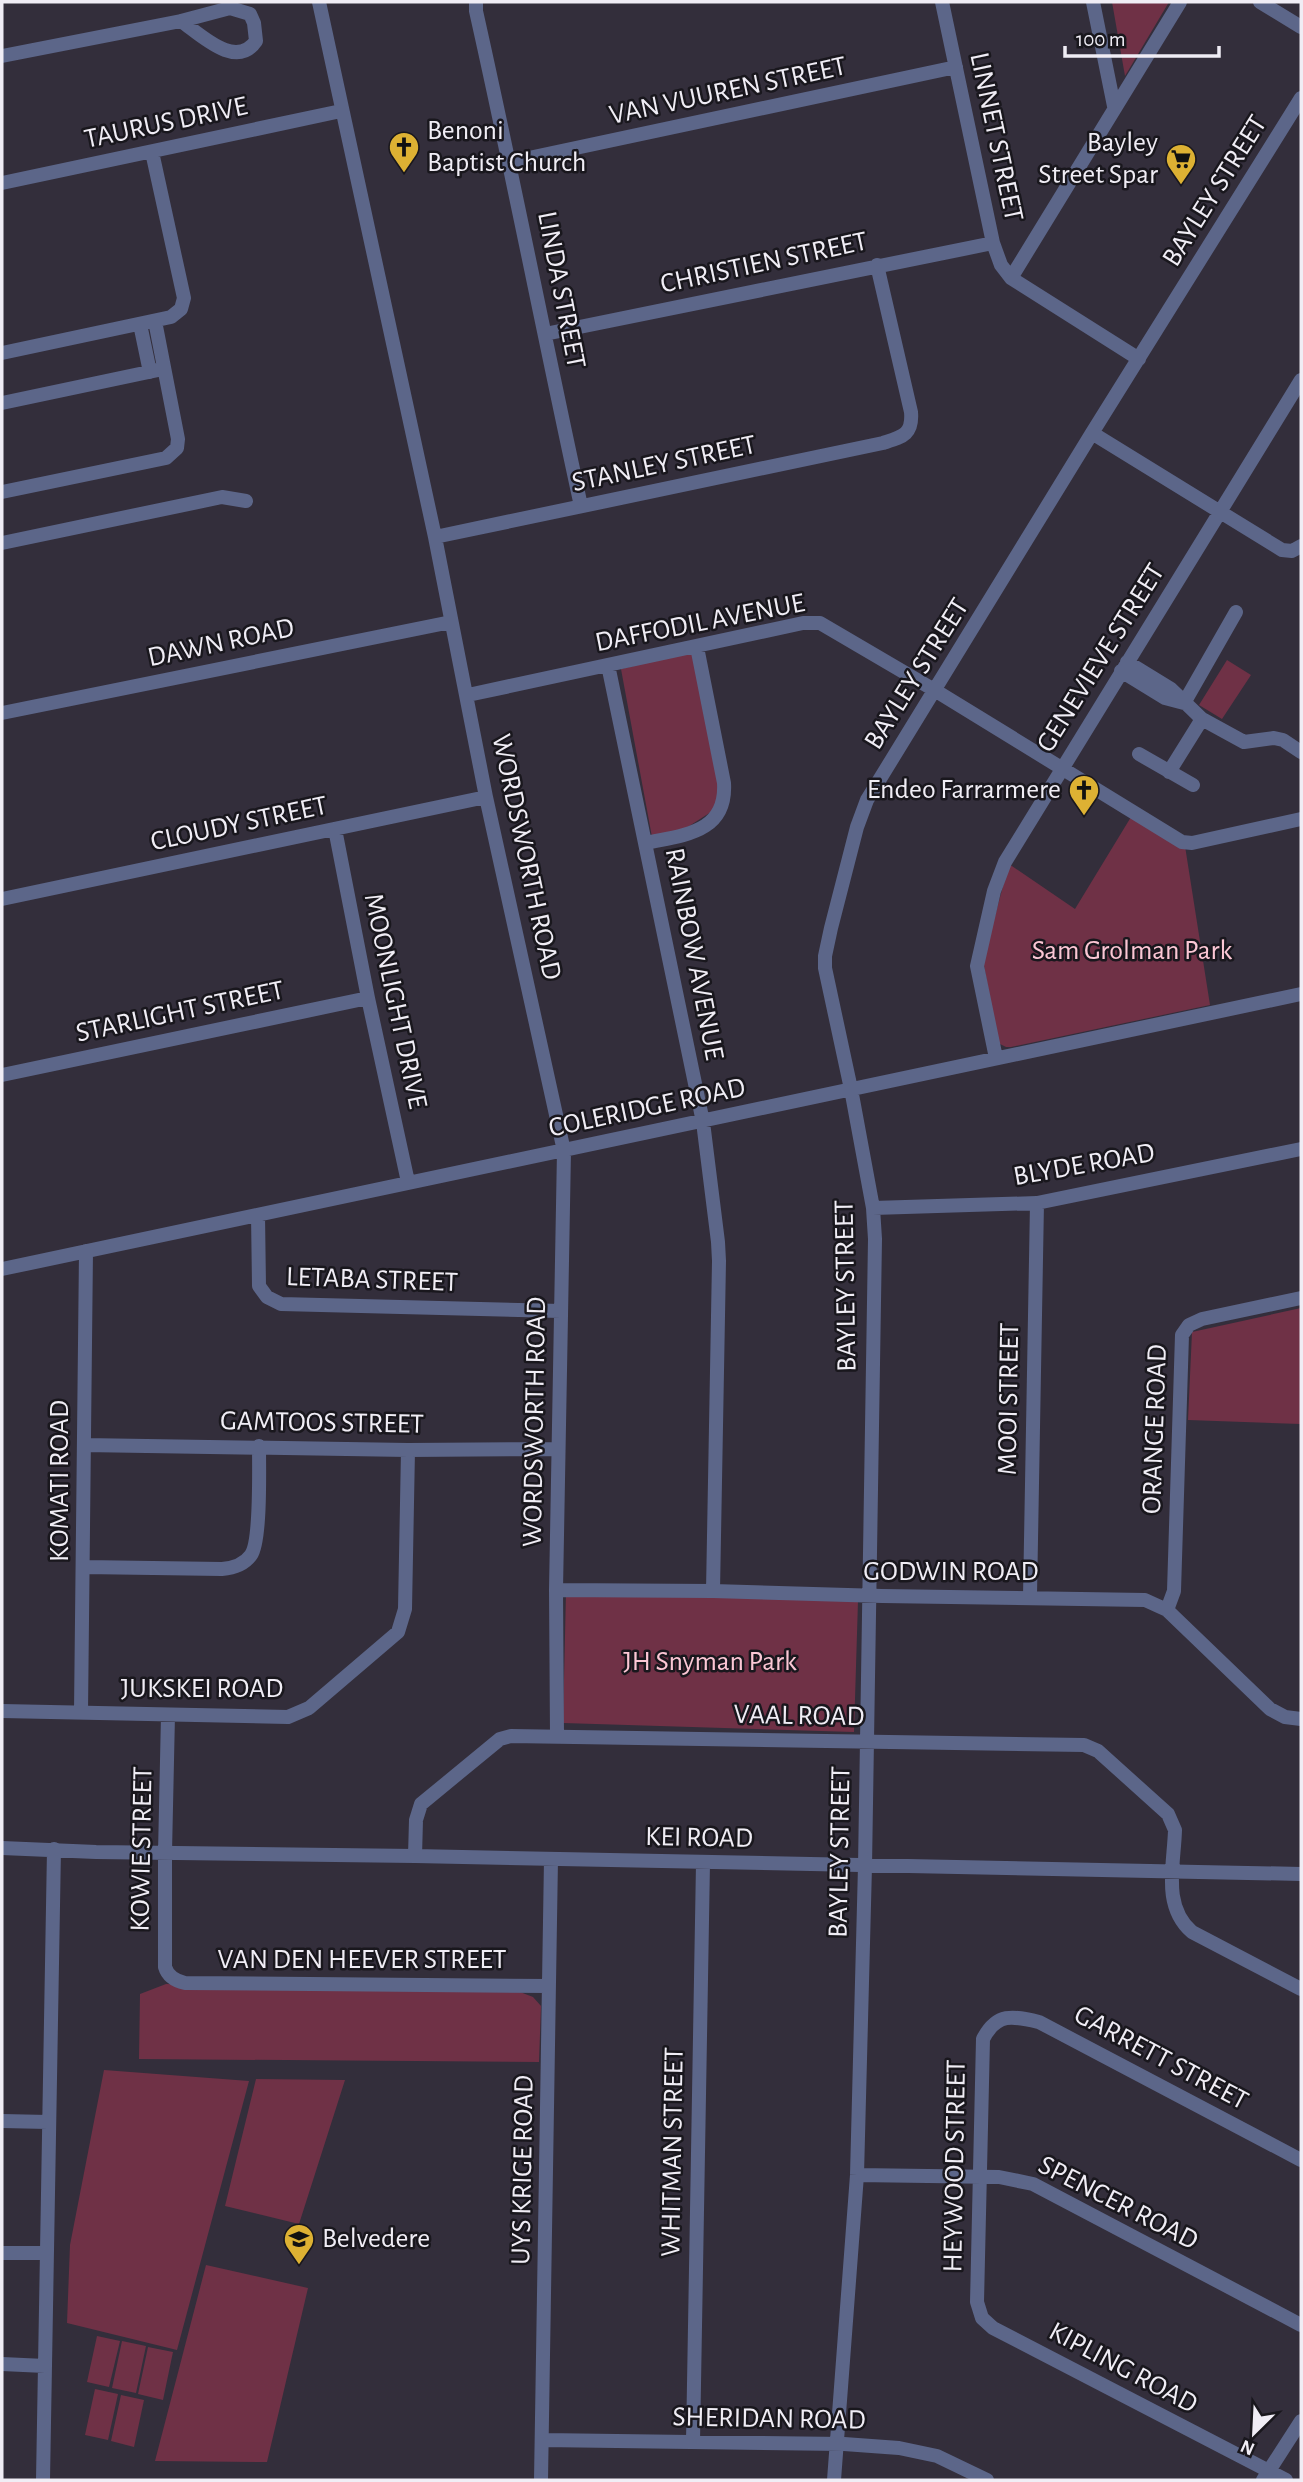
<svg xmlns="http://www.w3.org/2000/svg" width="1303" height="2482" font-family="'Alegreya Sans',sans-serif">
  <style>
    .green { fill: #6f3146 }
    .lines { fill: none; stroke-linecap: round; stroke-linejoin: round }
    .minor { stroke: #5c6689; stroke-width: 14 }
    .labels { text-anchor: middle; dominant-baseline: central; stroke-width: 5; stroke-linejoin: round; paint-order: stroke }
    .street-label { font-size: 28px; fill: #f0edf5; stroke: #19171d }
    .poi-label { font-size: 28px; fill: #f0edf5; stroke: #19171d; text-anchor: start }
    .park-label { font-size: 28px; fill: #fcc7d5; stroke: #19171d }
  </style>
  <rect width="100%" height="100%" fill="#332e3b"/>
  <path class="green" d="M 1112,2 L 1169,2 L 1125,76 Z
    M 694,651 L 722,782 L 714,810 L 683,830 L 652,837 L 621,669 Z
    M 1227,660 L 1251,675 L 1222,719 L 1199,705 Z
    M 1131,817 L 1185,846 L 1210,1005 L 1011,1047 L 1006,1047 L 998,1043 L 983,960 L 1009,864 L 1075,909 Z
    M 1301,1308 L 1301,1424 L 1188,1420 L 1192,1332 Z
    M 566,1592 L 858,1601 L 854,1732 L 563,1723 Z
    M 166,1984 L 520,1992 L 533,1997 L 541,2006 L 539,2062 L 139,2059 L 140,1994 Z
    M 104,2070 L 249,2081 L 177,2350 L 67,2323 L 70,2245 Z
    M 256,2079 L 345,2080 L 299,2224 L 225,2206 Z
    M 206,2265 L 308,2288 L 267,2462 L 155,2461 Z
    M 97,2336 L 120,2341 L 109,2387 L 87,2382 Z
    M 122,2341 L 146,2346 L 136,2393 L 112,2388 Z
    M 148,2347 L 173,2352 L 163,2400 L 138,2394 Z
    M 95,2389 L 118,2394 L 108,2440 L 85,2435 Z
    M 121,2395 L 144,2400 L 134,2447 L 111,2441 Z"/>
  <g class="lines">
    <path class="minor" d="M 319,2 L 435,537 L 486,797 L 564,1151 L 556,1590 L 557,1735
      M 476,2 L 476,11 C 513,176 545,341 581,506
      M 942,2 L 993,243 L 1001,265 L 1011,278 L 1139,359
      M 1093,2 L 1114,106
      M 1260,2 L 1301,27
      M 2,56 L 181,21 L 230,8 L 250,14 L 254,23 L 256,41 C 236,70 201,35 181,21
      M 510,162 L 956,67
      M 2,183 L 341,111
      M 1011,278 L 1180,2
      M 140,324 L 150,372
      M 545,334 L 993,243
      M 2,353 L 171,317 L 181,309 L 184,298 L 152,152
      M 2,403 L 163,369
      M 1092,433 L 1282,550 L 1292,551 L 1301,546
      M 2,492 L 166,458 L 177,448 L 178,439 L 155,321
      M 435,537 L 883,443 C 902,437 913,435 911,412 L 877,265
      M 2,543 L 222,497 L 246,501
      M 1127,662 L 1171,689 L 1202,719 L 1244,742 L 1274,738 L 1283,740 L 1301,752
      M 608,665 L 703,1122 L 718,1242 L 719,1261 L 713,1591
      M 1121,671 L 1165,698 L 1184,703
      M 468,695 L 803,623 L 820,623 L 936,691 L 1182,842 L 1192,843 L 1301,819
      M 1184,703 L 1236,612
      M 2,713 L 451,622
      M 1139,754 L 1193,785
      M 1169,772 L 1202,719
      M 335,829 L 368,998 L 408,1182
      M 646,843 C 683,835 727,833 724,783 L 697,647
      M 2,899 L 486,797
      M 996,1058 L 977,966 L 994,891 L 1005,862 L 1301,380
      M 2,1075 L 368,998
      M 873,1208 L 1037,1203 L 1301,1149
      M 258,1215 L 259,1286 L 267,1297 L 281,1304 L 561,1311
      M 2,1269 L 1301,994
      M 84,1445 L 408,1450 L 558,1449
      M 84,1567 L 222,1569 C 234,1568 244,1565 251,1555 C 261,1541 259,1467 259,1446
      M 556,1590 L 713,1591 L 882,1596 L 1145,1600 L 1167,1610 L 1270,1709 L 1285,1717 L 1301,1719
      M 1030,1596 L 1037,1203
      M 1167,1610 L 1174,1591 L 1182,1335 L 1189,1325 L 1202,1319 L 1301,1298
      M 2,1711 L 288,1717 L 309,1708 L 398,1632 L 405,1609 L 408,1450
      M 81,1712 L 86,1251
      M 168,1715 L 165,1853 L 165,1967 C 168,1977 176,1981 185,1983 L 549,1986
      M 2,1848 L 96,1852 L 415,1856 L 1301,1874
      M 415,1856 L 416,1820 L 421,1804 L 500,1739 L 511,1736 L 1084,1745 L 1098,1751 L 1168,1814 L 1175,1830 C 1174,1865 1162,1906 1192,1932 L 1301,1989
      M 2,2121 L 48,2122
      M 857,2175 L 999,2177 L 1033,2184 L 1301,2325
      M 2,2253 L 45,2253
      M 2,2364 L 45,2366
      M 543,2440 L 844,2444 L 899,2448 L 937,2456 L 987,2480
      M 693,2442 L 703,1863
      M 43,2480 L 54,1849
      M 541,2480 L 551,1859
      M 834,2480 L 857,2175 L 865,1866 L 875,1239 L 873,1208 L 851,1089 L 825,968 L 825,956 L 831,928 L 857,827 L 867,800 L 1092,433 L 1301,98
      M 1263,2480 L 1301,2421
      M 1286,2480 L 993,2328 L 982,2318 L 977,2302 L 983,2039 C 997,2012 1013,2016 1039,2022 L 1301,2160"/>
  </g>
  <defs>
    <g id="church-pin" transform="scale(1.575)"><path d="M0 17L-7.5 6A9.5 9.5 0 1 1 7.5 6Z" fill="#ddb133" stroke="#19171d"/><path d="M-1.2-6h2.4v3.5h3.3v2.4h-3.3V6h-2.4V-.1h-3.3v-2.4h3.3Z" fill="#111"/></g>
    <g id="supermarket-pin" transform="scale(1.575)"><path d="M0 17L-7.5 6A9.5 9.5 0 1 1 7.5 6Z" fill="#ddb133" stroke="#19171d"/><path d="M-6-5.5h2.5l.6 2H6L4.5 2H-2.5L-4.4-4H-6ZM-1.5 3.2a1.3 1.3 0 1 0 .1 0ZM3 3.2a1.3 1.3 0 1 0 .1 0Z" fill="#111"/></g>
    <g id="school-pin" transform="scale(1.575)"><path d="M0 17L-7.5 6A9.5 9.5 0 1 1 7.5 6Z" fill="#ddb133" stroke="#19171d"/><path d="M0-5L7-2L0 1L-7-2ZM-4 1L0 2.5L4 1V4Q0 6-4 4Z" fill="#111"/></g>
  </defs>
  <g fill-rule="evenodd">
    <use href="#church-pin" x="404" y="147"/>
    <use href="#supermarket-pin" x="1181" y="159"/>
    <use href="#church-pin" x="1084" y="790"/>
    <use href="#school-pin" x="299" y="2239"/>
  </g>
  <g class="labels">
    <g class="street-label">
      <text transform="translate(728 91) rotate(-12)">VAN VUUREN STREET</text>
      <text transform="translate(166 123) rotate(-12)">TAURUS DRIVE</text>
      <text transform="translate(996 137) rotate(78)">LINNET STREET</text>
      <text transform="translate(1215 191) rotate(-58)">BAYLEY STREET</text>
      <text transform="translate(764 263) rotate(-12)">CHRISTIEN STREET</text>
      <text transform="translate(561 290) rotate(79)">LINDA STREET</text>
      <text transform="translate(664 464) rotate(-12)">STANLEY STREET</text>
      <text transform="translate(700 623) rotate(-11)">DAFFODIL AVENUE</text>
      <text transform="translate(221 643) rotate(-12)">DAWN ROAD</text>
      <text transform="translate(1101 658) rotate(-58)">GENEVIEVE STREET</text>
      <text transform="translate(917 674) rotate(-58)">BAYLEY STREET</text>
      <text transform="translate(239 824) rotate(-12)">CLOUDY STREET</text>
      <text transform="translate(526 857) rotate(78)">WORDSWORTH ROAD</text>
      <text transform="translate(694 954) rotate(79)">RAINBOW AVENUE</text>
      <text transform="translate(395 1001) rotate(78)">MOONLIGHT DRIVE</text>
      <text transform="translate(180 1012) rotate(-12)">STARLIGHT STREET</text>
      <text transform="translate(647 1108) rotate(-12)">COLERIDGE ROAD</text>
      <text transform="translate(1084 1165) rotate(-10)">BLYDE ROAD</text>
      <text transform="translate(372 1280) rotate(2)">LETABA STREET</text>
      <text transform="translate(846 1286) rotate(-91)">BAYLEY STREET</text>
      <text transform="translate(1009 1399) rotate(-89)">MOOI STREET</text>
      <text transform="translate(535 1422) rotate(-89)">WORDSWORTH ROAD</text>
      <text transform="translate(322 1423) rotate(1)">GAMTOOS STREET</text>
      <text transform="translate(1155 1429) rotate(-88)">ORANGE ROAD</text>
      <text transform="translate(60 1481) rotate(-90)">KOMATI ROAD</text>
      <text x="951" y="1572">GODWIN ROAD</text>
      <text x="202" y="1689">JUKSKEI ROAD</text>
      <text transform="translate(799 1716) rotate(1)">VAAL ROAD</text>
      <text transform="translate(699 1838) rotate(1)">KEI ROAD</text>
      <text transform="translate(142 1849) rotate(-89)">KOWIE STREET</text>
      <text transform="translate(840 1852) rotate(-89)">BAYLEY STREET</text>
      <text x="362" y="1960">VAN DEN HEEVER STREET</text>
      <text transform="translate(1161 2058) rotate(28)">GARRETT STREET</text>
      <text transform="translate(673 2152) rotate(-89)">WHITMAN STREET</text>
      <text transform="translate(955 2166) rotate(-89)">HEYWOOD STREET</text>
      <text transform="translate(523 2170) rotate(-89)">UYS KRIGE ROAD</text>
      <text transform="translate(1118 2203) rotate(27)">SPENCER ROAD</text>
      <text transform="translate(1123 2368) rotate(28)">KIPLING ROAD</text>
      <text transform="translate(769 2419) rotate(1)">SHERIDAN ROAD</text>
    </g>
    <g class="poi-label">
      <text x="427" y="131">Benoni<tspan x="427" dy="32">Baptist Church</tspan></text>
      <text x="1158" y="143" text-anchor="end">Bayley<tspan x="1158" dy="32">Street Spar</tspan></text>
      <text x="1061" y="790" text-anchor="end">Endeo Farrarmere</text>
      <text x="322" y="2239">Belvedere</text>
    </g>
    <g class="park-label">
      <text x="1132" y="951">Sam Grolman Park</text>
      <text x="710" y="1662">JH Snyman Park</text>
    </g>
  </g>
  <rect width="1303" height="2482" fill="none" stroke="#f0edf5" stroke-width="7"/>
  <g transform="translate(1254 2433) rotate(204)" stroke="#19171d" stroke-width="5" paint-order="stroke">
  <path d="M0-5L12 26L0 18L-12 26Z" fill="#f0edf5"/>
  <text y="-10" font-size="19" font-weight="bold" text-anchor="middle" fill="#f0edf5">N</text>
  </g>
  <path d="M1065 46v10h154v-10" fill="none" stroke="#f0edf5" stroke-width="3.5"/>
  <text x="1076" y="46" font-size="21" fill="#f0edf5" stroke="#19171d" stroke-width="5" paint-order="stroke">100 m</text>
</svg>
